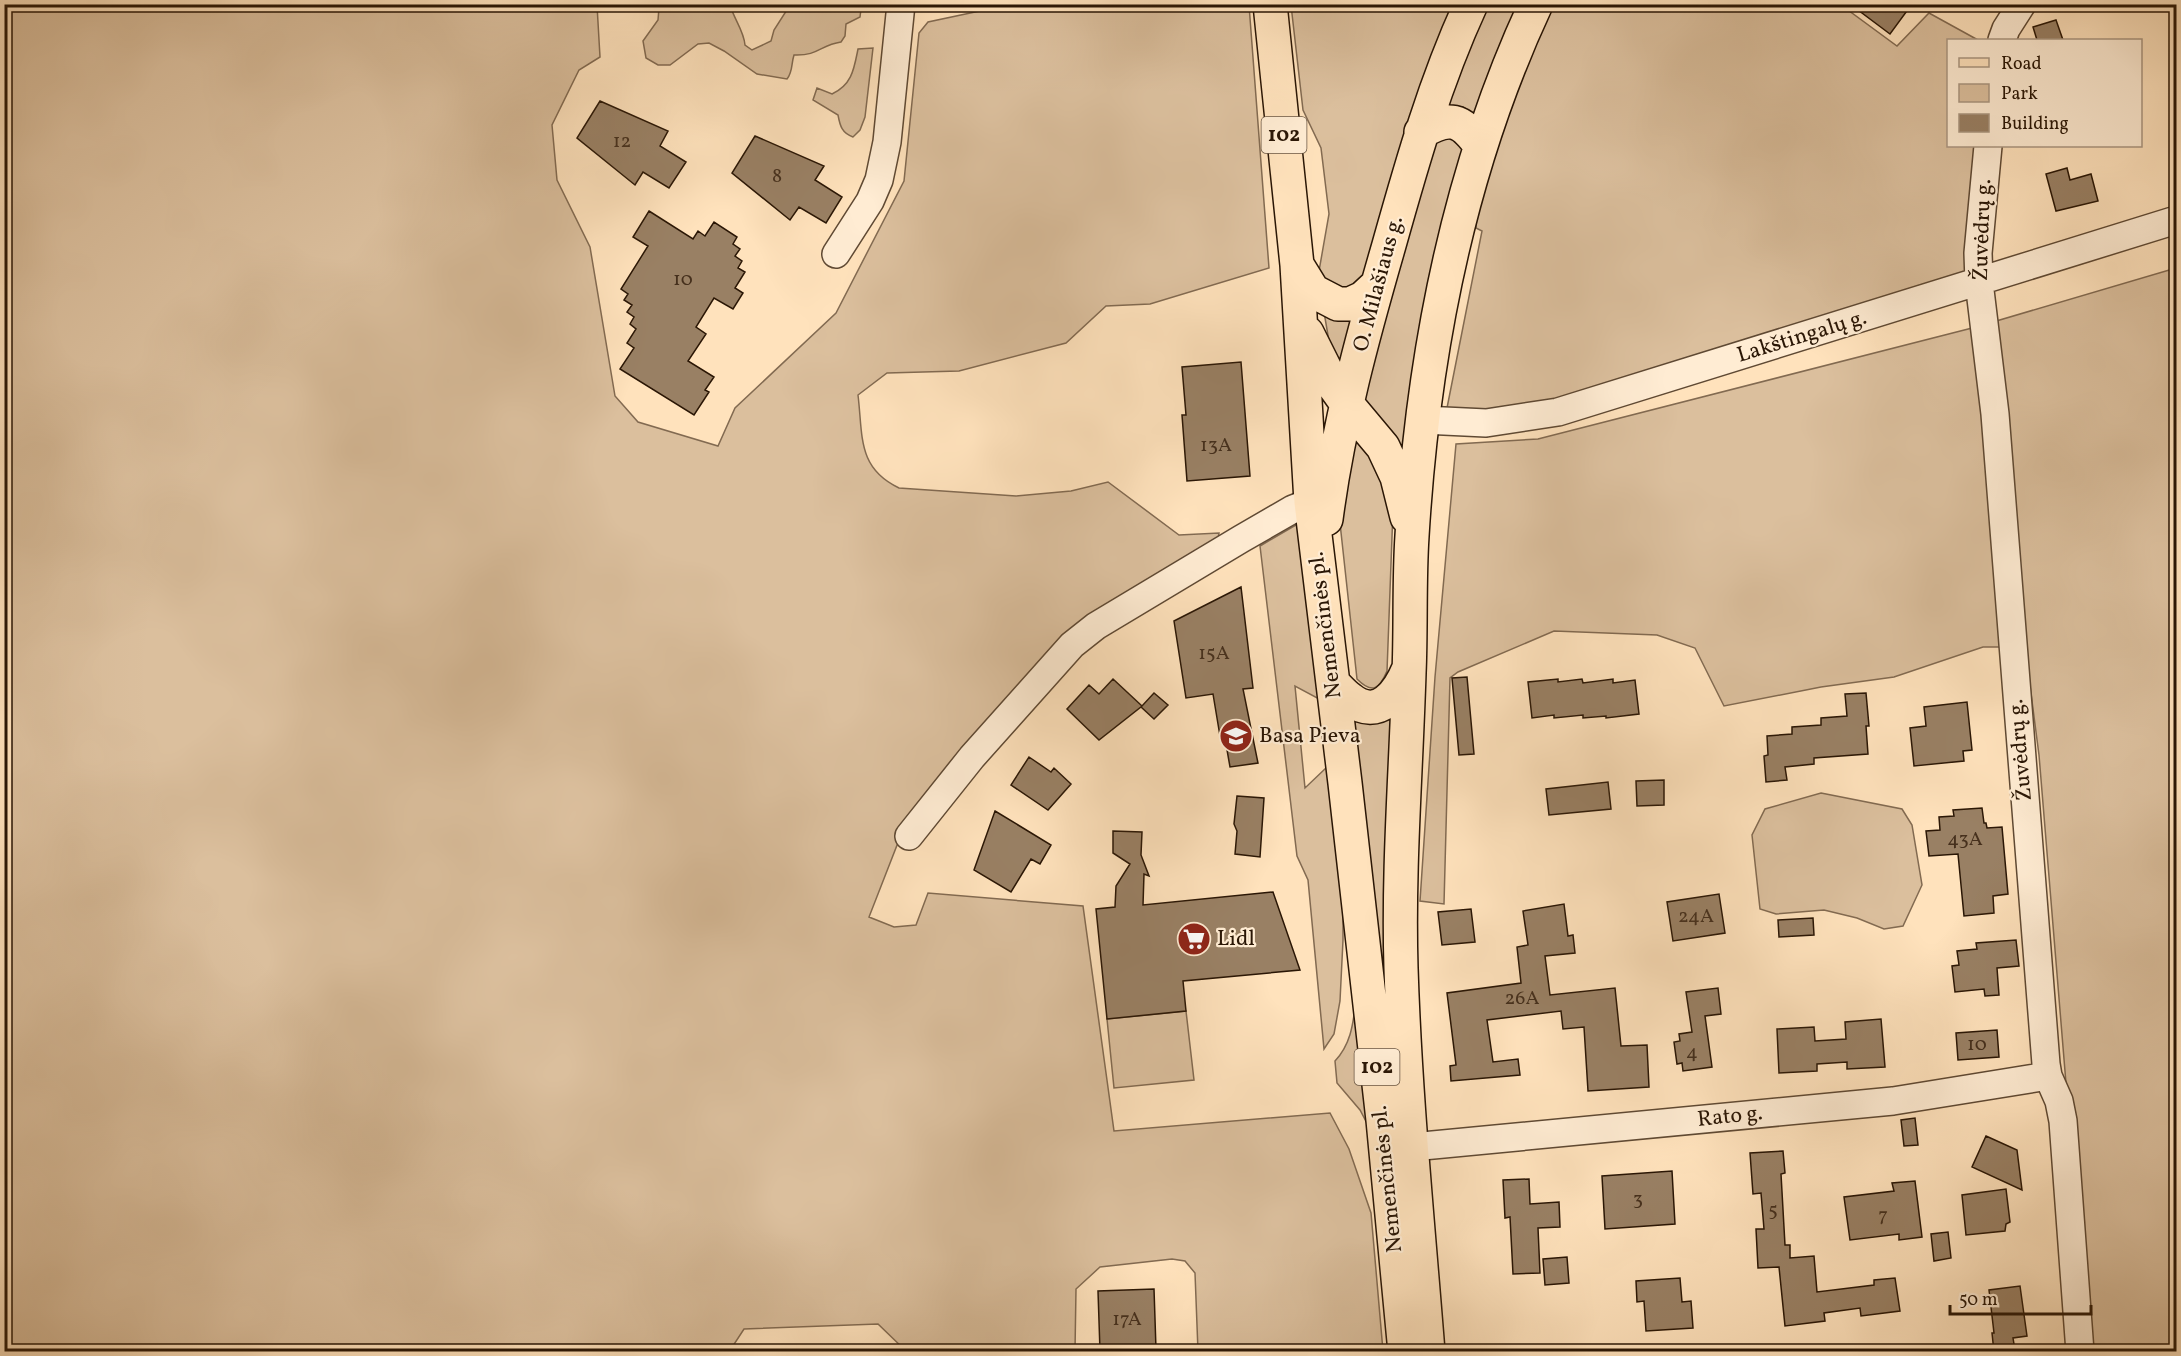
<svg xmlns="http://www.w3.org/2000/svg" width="2181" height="1356" font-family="Vollkorn,serif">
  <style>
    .green { fill: #dbbf9d; stroke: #826a51; stroke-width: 1.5 }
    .building { fill: #998064; stroke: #2a1605; stroke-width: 1.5 }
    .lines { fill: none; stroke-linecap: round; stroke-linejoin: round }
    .minor-casing { stroke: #5f4933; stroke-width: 30 }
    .major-casing { stroke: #2a1605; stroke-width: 36 }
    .minor { stroke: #ffecd3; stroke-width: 27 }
    .major { stroke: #ffe2bc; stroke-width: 33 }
    .labels { text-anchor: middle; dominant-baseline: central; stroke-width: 4.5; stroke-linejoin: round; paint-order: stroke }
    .number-label { font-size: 20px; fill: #46301d }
    .shield { fill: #ffecd3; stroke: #6a5643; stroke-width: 1.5 }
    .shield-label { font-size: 21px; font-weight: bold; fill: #2a1605 }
    .street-label { font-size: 22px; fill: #2a1605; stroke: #ffecd3 }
    .poi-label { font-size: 22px; fill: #2a1605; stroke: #ffecd3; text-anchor: start }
  </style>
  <rect width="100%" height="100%" fill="#ffe2bc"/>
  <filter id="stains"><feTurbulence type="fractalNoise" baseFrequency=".00333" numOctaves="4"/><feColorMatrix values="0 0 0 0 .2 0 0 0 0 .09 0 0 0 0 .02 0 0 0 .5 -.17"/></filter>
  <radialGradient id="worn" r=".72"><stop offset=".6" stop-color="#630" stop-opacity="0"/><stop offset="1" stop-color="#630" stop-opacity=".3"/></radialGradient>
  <path class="green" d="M 5,5 L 597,5 L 600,57 L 579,70 L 552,125 L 557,180 L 590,247 L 615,396 L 638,422 L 718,446 L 735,408 L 836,313 L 904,181 L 919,33 L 928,22 L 1008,5 L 1249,5 L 1269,268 L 1150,304 L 1106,306 L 1066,343 L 959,371 L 887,373 L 858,395 C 863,436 857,468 899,488 L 1016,496 L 1071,491 L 1108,482 L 1179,535 L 1219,533 L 1216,550 L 1139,592 L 901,835 L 869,917 L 894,927 L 916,925 L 928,893 L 1083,906 L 1114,1131 L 1330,1113 L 1349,1149 L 1371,1213 L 1383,1351 L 1198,1351 L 1195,1273 L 1185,1261 L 1172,1259 L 1100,1267 L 1076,1289 L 1075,1351 L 906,1351 L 878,1324 L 744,1329 L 729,1352 L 5,1352 Z
    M 655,5 L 730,5 C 734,19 744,31 745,45 L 752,50 L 771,41 L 774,30 L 790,5 L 854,5 L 861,9 L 860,17 L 846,24 L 845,36 L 841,42 C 820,45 819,56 794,55 C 791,64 793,72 787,79 L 757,74 L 724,51 L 709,43 L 698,44 L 670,65 L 658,65 L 646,58 L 643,41 L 658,20 L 659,8 Z
    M 1291,5 L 1459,5 L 1365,283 L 1333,291 L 1319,271 L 1329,214 L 1321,148 L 1303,110 Z
    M 1485,5 L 1522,5 L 1477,116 L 1463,107 L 1445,105 Z
    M 1548,5 L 1841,5 L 1897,46 L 1929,13 L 1978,40 L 1948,40 L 1948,146 L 1981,146 L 1972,274 L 1574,396 L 1473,413 L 1447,408 L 1482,231 L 1476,228 L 1476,191 Z
    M 873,48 L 865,117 L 860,130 L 853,137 C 842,133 840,126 838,115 L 813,100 L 817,88 L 832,94 C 852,85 854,69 858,49 Z
    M 1447,128 L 1466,144 L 1407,463 L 1361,404 L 1434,136 Z
    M 2176,268 L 2176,1351 L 2088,1351 L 2039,755 L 2025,647 L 1983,647 L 1894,677 L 1821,687 L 1724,706 L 1695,648 L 1657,635 L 1554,631 L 1458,672 L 1450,678 L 1444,904 L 1420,901 L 1435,677 L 1456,444 L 1538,439 L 1976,327 Z
    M 1324,312 L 1355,315 L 1342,373 L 1332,359 Z
    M 1354,432 L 1370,448 L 1393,510 L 1387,671 C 1379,690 1372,694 1357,679 L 1339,514 Z
    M 1301,522 L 1319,699 L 1295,686 L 1305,788 L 1327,767 L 1343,884 L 1343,940 L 1340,1001 L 1334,1034 L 1324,1049 L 1308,880 L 1297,856 L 1260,546 Z
    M 1393,708 L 1407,1179 L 1350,714 Z
    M 1821,793 L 1902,809 L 1912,825 L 1922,885 L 1903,926 L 1884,929 L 1857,918 L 1824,910 L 1776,914 L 1760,909 L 1752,835 L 1765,809 Z
    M 1356,1001 L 1370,1129 L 1360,1110 L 1337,1083 L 1335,1061 C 1351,1044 1353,1024 1356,1001 Z
    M 1186,1011 L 1194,1080 L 1114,1088 L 1107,1019 Z"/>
  <path class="building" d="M 1850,4 L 1912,4 L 1890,34 Z
    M 2056,20 L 2063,40 L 2037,40 L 2033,27 Z
    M 600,101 L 668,131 L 660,146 L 686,162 L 669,188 L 643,172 L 635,185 L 577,138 Z
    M 755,136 L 824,166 L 815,180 L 842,197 L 826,223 L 799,207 L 790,220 L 732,173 Z
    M 2067,168 L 2070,180 L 2091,174 L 2098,201 L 2056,211 L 2046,174 Z
    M 649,211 L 693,239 L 698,231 L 705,236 L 714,222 L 737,237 L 733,244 L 740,249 L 735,256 L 742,261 L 738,268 L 745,272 L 735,288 L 743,293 L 733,309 L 714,298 L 696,327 L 706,334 L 688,361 L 714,377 L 705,390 L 709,392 L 694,415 L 620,369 L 634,348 L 627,343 L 636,329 L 630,324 L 634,317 L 627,312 L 632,305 L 624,300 L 628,294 L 621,289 L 648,246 L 633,237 Z
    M 1241,362 L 1250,476 L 1187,481 L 1182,415 L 1186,415 L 1182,367 Z
    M 1241,587 L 1253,688 L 1243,689 L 1258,763 L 1230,767 L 1226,744 L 1220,736 L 1213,694 L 1186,698 L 1174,621 Z
    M 1467,677 L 1474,754 L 1459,755 L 1452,678 Z
    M 1113,679 L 1142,706 L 1154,693 L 1168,705 L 1154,719 L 1141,707 L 1099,740 L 1067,709 L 1089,685 L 1099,694 Z
    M 1558,679 L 1558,682 L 1582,679 L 1583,683 L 1613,679 L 1613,683 L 1635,680 L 1639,714 L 1606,718 L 1606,716 L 1583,718 L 1583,715 L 1554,718 L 1554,715 L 1532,718 L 1528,682 Z
    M 1866,693 L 1869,726 L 1866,726 L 1868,754 L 1814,758 L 1814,764 L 1785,767 L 1787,780 L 1766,782 L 1764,756 L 1768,755 L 1767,736 L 1792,734 L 1792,727 L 1821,725 L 1821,718 L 1847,716 L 1845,694 Z
    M 1967,702 L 1972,750 L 1963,751 L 1964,761 L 1914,766 L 1910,728 L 1926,726 L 1924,707 Z
    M 1029,757 L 1051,772 L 1054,768 L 1071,784 L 1048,810 L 1011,785 Z
    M 1664,780 L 1664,805 L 1637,806 L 1636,781 Z
    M 1608,782 L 1611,809 L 1549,815 L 1546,789 Z
    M 1237,796 L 1264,798 L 1260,857 L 1235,854 L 1237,831 L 1234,824 Z
    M 1982,808 L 1984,823 L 1986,823 L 1987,828 L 2002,827 L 2008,894 L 1993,896 L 1994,913 L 1964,916 L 1958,854 L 1929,856 L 1926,831 L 1940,830 L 1939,817 L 1954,816 L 1953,810 Z
    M 995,811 L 1051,845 L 1040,864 L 1031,859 L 1011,892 L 974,870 Z
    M 1113,831 L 1142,832 L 1141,855 L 1149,876 L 1144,874 L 1143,905 L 1273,892 L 1300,970 L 1183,981 L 1186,1011 L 1107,1019 L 1096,909 L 1115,907 L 1116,886 L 1130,864 L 1113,853 Z
    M 1719,894 L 1725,933 L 1673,941 L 1667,902 Z
    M 1564,904 L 1568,936 L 1573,935 L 1575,953 L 1545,956 L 1550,995 L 1615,988 L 1621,1046 L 1647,1045 L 1649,1087 L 1588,1091 L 1584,1027 L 1563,1029 L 1561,1011 L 1487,1020 L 1493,1062 L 1518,1059 L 1520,1075 L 1451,1081 L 1450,1066 L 1456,1065 L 1447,993 L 1521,983 L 1517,947 L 1528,945 L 1523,911 Z
    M 1471,909 L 1475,942 L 1442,945 L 1438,912 Z
    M 1813,918 L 1814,935 L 1779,937 L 1778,920 Z
    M 2016,940 L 2019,966 L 1997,968 L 1999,995 L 1985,996 L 1984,989 L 1955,992 L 1952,966 L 1959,965 L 1957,951 L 1977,949 L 1976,943 Z
    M 1718,988 L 1721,1014 L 1705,1016 L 1712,1067 L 1683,1071 L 1682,1063 L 1677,1064 L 1674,1042 L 1680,1041 L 1679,1034 L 1692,1032 L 1686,992 Z
    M 1881,1019 L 1885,1067 L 1847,1069 L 1847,1062 L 1817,1064 L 1817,1071 L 1779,1073 L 1777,1029 L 1814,1027 L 1815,1041 L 1846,1039 L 1845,1022 Z
    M 1997,1030 L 1999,1057 L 1958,1060 L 1956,1033 Z
    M 1915,1118 L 1918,1145 L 1904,1146 L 1901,1120 Z
    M 1986,1136 L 2017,1150 L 2022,1190 L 1972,1167 Z
    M 1783,1151 L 1785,1173 L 1781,1174 L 1785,1245 L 1790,1245 L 1790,1258 L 1814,1256 L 1817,1292 L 1874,1285 L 1874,1280 L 1895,1278 L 1900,1311 L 1861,1316 L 1860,1308 L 1824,1313 L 1825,1321 L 1785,1326 L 1779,1267 L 1758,1268 L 1756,1229 L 1764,1229 L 1761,1193 L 1753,1194 L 1750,1153 Z
    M 1672,1171 L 1675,1224 L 1605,1229 L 1602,1176 Z
    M 1529,1179 L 1530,1204 L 1559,1202 L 1560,1227 L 1538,1228 L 1540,1273 L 1513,1274 L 1510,1217 L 1505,1218 L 1503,1180 Z
    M 1915,1181 L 1922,1237 L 1899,1240 L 1899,1234 L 1850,1240 L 1844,1197 L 1894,1191 L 1892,1183 Z
    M 2006,1189 L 2010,1222 L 2006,1224 L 2005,1231 L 1966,1235 L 1962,1195 Z
    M 1948,1232 L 1951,1258 L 1934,1261 L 1931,1234 Z
    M 1567,1257 L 1569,1283 L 1545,1285 L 1543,1259 Z
    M 1680,1278 L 1682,1302 L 1691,1301 L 1693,1328 L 1646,1331 L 1644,1301 L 1637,1302 L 1636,1281 Z
    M 2020,1286 L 2027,1336 L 2013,1338 L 2015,1350 L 1994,1352 L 1992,1333 L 1994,1333 L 1989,1290 Z
    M 1154,1289 L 1156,1349 L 1100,1351 L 1098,1291 Z"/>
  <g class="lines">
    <g class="minor-casing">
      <path id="minor" d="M 2002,40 L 2006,29 L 2022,4
        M 1988,146 L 1978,253 L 1979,282 L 1995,414 L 2046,1064 L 2048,1076 L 2059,1101 L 2063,1121 L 2080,1352
        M 836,254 L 870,201 L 879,180 L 887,142 L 901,4
        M 1423,420 L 1486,423 L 1558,412 L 2176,220
        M 909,836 L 972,757 L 1072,645 L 1096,626 L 1241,539 L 1293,509 L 1311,502
        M 1412,1147 L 1893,1101 L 2048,1076"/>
    </g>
    <g class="major-casing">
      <path id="major" d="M 1270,4 L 1297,265 L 1311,502 L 1345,783 L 1383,1120 L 1405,1352
        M 1421,132 C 1450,116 1460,118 1480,145
        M 1297,265 L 1313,291 L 1338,304 L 1350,304 L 1363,298 L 1377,285
        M 1307,333 L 1332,383 L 1347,404 L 1383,447 L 1397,477 L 1407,517
        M 1326,519 C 1338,426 1363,335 1389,245 C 1412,163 1435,82 1471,4
        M 1333,683 C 1338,688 1344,695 1350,699 C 1379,722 1399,692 1409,668
        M 1428,1352 C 1418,1224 1405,1096 1401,968 C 1398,870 1406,771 1409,673 C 1411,628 1409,581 1412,536 C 1423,353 1458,171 1536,4"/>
    </g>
    <use href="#minor" class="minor"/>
    <use href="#major" class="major"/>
  </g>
  <defs>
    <g id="school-disc" transform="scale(1.725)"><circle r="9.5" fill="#8f2418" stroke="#ffecd3"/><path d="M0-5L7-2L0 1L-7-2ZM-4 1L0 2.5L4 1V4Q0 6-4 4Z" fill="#fff"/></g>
    <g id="supermarket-disc" transform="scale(1.725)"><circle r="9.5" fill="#8f2418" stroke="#ffecd3"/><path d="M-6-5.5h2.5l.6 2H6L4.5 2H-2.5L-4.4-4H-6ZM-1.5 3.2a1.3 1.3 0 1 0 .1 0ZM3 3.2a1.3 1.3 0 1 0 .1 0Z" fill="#fff"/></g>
  </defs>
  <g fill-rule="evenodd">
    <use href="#school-disc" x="1236" y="736"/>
    <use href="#supermarket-disc" x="1194" y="939"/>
  </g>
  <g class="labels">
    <g class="number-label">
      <text x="622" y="142">12</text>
      <text x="777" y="177">8</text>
      <text x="683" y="280">10</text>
      <text x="1216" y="446">13A</text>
      <text x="1214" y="654">15A</text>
      <text x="1965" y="840">43A</text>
      <text x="1696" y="917">24A</text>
      <text x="1522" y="999">26A</text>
      <text x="1977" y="1045">10</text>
      <text x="1692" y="1053">4</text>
      <text x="1638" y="1200">3</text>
      <text x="1773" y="1211">5</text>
      <text x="1883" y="1216">7</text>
      <text x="1127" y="1320">17A</text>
    </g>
    <g class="shield">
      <rect x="1261.5" y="117" width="45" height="36" rx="4.5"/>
      <rect x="1354.5" y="1049" width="45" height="36" rx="4.5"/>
    </g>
    <g class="shield-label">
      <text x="1284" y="135">102</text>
      <text x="1377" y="1067">102</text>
    </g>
    <g class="street-label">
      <text transform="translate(1983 230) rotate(-88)">Žuvėdrų g.</text>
      <text transform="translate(1379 284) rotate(-75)">O. Milašiaus g.</text>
      <text transform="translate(1802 337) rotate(-17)">Lakštingalų g.</text>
      <text transform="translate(1326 625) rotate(-97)">Nemenčinės pl.</text>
      <text transform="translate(2021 750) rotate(-95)">Žuvėdrų g.</text>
      <text transform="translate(1730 1117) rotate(-6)">Rato g.</text>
      <text transform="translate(1388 1179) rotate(-96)">Nemenčinės pl.</text>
    </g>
    <g class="poi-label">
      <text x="1259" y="736">Basa Pieva</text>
      <text x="1217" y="939">Lidl</text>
    </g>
  </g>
  <rect width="2181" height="1356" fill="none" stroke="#ffe2bc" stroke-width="24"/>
  <rect x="6" y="6" width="2169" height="1344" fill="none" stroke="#2a1605" stroke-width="3"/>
  <rect x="12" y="12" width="2157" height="1332" fill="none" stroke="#2a1605" stroke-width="1.5"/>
  <rect x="1947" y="39" width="195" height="108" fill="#ffecd3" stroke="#aa9681" stroke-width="1.5"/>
  <rect x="1959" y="58" width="30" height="9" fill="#ffe2bc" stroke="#aa9681" stroke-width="1.5"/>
  <text x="2001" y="69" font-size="18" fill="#2a1605">Road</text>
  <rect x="1959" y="84" width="30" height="18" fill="#dbbf9d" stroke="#aa9681" stroke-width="1.5"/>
  <text x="2001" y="99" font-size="18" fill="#2a1605">Park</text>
  <rect x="1959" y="114" width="30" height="18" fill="#998064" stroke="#aa9681" stroke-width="1.5"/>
  <text x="2001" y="129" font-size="18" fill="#2a1605">Building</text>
  <path d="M1950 1305v9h141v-9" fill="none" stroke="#2a1605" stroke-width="3"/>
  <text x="1959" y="1305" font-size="18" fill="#2a1605" stroke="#ffecd3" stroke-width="4.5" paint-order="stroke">50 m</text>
  <rect width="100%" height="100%" filter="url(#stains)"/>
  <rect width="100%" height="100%" fill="url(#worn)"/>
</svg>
